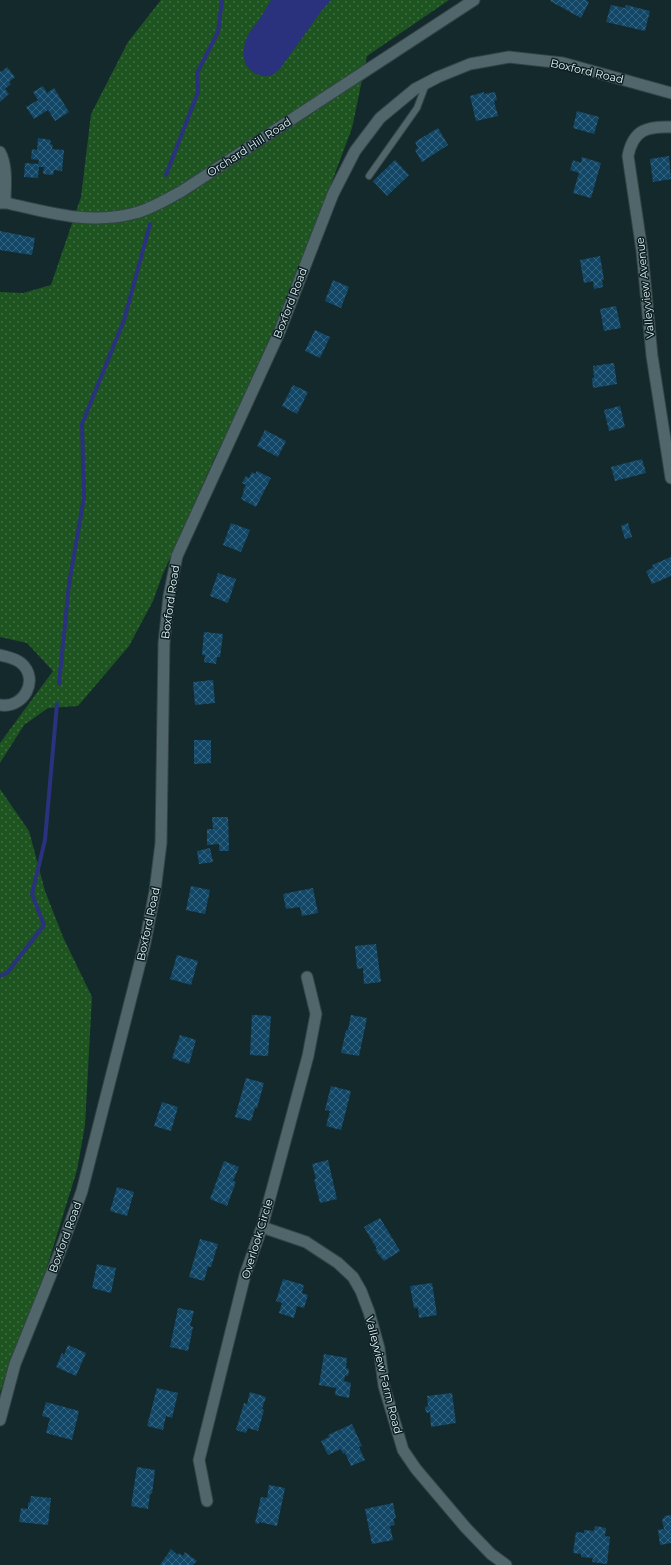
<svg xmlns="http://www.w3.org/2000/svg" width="671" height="1565" font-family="Montserrat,sans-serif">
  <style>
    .grass { fill: url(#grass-dots) }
    .water { fill: #2a327e }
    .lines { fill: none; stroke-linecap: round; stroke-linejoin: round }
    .stream { stroke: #2a327e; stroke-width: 4 }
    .building { fill: url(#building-cross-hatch) }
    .service-casing { stroke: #344346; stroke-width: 8 }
    .minor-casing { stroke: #344346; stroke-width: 13 }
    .service { stroke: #50666a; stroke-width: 6 }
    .minor { stroke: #50666a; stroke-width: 11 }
    .labels { text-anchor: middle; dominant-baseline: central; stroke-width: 3; stroke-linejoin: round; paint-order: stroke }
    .street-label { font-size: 11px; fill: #e7f3f5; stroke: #0b1f22 }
  </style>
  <defs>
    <pattern id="grass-dots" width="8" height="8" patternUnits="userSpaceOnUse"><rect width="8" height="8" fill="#1d5420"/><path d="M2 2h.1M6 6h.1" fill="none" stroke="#3e6d41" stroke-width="1.8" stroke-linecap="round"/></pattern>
    <pattern id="building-cross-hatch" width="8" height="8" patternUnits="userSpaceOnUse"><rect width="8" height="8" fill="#134767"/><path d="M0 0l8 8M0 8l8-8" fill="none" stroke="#35627d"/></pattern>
  </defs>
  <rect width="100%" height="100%" fill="#14292c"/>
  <path class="grass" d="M 161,0 L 449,0 L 367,56 L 352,128 L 284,310 L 255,376 L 215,457 L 162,576 L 153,601 L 129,646 L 78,706 L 48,708 L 24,725 L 0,763 L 0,743 L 53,671 L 27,643 L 0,637 L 0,292 L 23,293 L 51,285 L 81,197 L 91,114 L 128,42 Z
    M 0,789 L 29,831 L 45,891 L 63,937 L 92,997 L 85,1125 L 77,1170 L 48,1264 L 29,1320 L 13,1355 L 0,1392 Z"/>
  <path class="water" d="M 271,0 L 331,0 L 322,10 L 279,70 C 271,77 267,78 257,74 C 241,68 242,50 247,37 C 249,32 253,28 256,24 C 262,16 266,8 271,0 Z"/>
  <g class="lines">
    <path class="stream" d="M 166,175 L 198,92 L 197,73 L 218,32 L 222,0
      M 59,684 L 69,584 L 84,497 L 82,424 L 124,320 L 150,224
      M 0,976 L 7,973 L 44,925 L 32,894 L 45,840 L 57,704"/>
  </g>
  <path class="building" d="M 551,0 L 586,0 L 589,2 L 581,18 L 550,1 Z
    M 611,5 L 625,8 L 626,5 L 650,11 L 645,31 L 606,22 Z
    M 7,67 L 15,77 L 9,82 L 11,84 L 5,89 L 9,94 L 0,102 L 0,71 L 1,72 Z
    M 43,86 L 47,93 L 54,88 L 69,112 L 55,121 L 48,110 L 34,119 L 26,107 L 38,100 L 33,92 Z
    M 484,92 L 484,94 L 495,92 L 497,100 L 494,101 L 498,116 L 476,121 L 470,96 Z
    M 577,111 L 599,117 L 594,134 L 573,128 Z
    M 438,128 L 448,145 L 422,162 L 415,150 L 418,148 L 415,142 Z
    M 38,138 L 51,140 L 50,144 L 53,145 L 52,149 L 64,150 L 62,171 L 54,170 L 53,175 L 43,174 L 44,167 L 39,167 L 38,178 L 24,177 L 25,163 L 38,164 L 39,160 L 31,159 L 32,149 L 37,150 Z
    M 669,156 L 671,179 L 653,182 L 650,159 Z
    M 582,157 L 601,163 L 591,198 L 573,193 L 579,173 L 570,170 L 573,160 L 581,163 Z
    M 395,160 L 409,175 L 387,196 L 373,181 Z
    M 0,231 L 35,238 L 32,255 L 0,250 Z
    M 600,256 L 604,280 L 602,280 L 603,287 L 594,289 L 593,281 L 584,283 L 580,260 Z
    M 333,280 L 349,287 L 341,308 L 325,301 Z
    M 616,306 L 621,328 L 604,331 L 600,309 Z
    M 315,330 L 330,337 L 320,358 L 305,351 Z
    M 614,363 L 617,384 L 593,388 L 592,378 L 594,378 L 593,366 Z
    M 293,385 L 308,392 L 297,414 L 282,406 Z
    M 620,406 L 625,427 L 609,431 L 604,410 Z
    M 265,430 L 286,441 L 278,457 L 257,446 Z
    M 642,459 L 646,473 L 615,481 L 611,467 Z
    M 257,471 L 271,478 L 256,507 L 241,499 L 244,491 L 243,490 L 246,485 L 242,483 L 246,476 L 249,478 L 252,472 L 255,474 Z
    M 231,523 L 250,530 L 241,552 L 223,545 Z
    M 628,523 L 632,537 L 625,539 L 621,526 Z
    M 671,557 L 671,576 L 652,584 L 646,571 L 653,568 L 652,565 Z
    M 218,573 L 236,579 L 228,603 L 210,596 Z
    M 204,632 L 223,634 L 220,657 L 217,657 L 216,664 L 204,662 L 205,655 L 202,655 Z
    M 213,680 L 215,703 L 195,705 L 193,682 Z
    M 194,740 L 211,740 L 211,763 L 194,764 Z
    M 212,817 L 228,817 L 229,851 L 219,851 L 219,844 L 207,845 L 207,829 L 213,829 Z
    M 210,848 L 213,862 L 199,864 L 197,851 Z
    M 191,886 L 210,890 L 205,914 L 186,910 Z
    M 313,888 L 318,913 L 302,916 L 300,907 L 286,909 L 283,894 Z
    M 376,944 L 381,982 L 364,984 L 363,968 L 357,969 L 355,946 Z
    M 177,955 L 198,961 L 191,985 L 170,979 Z
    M 252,1015 L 271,1016 L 268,1056 L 250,1055 Z
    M 351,1015 L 367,1018 L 359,1056 L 341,1053 L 346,1030 L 348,1030 Z
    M 180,1035 L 196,1040 L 189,1064 L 172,1058 Z
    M 246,1078 L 264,1083 L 257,1108 L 255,1108 L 251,1121 L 235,1117 Z
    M 331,1086 L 351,1091 L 341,1130 L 326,1126 L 330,1111 L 325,1110 Z
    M 162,1102 L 178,1107 L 171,1131 L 154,1126 Z
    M 328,1160 L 337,1199 L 320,1203 L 314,1179 L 316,1179 L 312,1164 Z
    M 224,1161 L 239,1167 L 233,1181 L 236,1182 L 227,1206 L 210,1199 Z
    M 117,1187 L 134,1192 L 127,1216 L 110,1211 Z
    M 380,1218 L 400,1251 L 384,1261 L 375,1250 L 377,1249 L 364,1227 Z
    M 200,1239 L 218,1244 L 211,1267 L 208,1267 L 204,1281 L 189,1277 Z
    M 97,1264 L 116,1268 L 111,1293 L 92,1288 Z
    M 283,1279 L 304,1285 L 302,1293 L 308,1295 L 304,1308 L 297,1306 L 294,1318 L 279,1313 L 282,1303 L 276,1301 Z
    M 432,1283 L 437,1315 L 419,1318 L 418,1308 L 414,1308 L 410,1286 Z
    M 178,1308 L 194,1311 L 190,1326 L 193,1327 L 188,1351 L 170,1347 Z
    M 68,1345 L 86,1353 L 76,1376 L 56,1367 L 62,1353 L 64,1355 Z
    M 324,1354 L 347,1358 L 346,1368 L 349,1369 L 348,1376 L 345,1375 L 344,1381 L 351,1383 L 349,1398 L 335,1395 L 336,1388 L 319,1385 Z
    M 157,1388 L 178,1393 L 172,1418 L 166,1416 L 163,1430 L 147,1426 Z
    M 250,1392 L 266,1397 L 262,1409 L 264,1410 L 258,1431 L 248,1428 L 246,1433 L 236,1430 L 244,1403 L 247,1404 Z
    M 452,1393 L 456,1423 L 431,1427 L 430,1412 L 426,1413 L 425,1407 L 428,1406 L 427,1396 Z
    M 46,1402 L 79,1411 L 72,1440 L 46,1433 L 50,1418 L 42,1416 Z
    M 352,1424 L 362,1446 L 359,1447 L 365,1460 L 351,1466 L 345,1453 L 343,1454 L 341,1449 L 328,1455 L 321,1441 L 329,1437 L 328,1435 Z
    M 137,1467 L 155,1470 L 152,1494 L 150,1494 L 148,1509 L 131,1506 Z
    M 269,1485 L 285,1488 L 277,1526 L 259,1522 L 259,1524 L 255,1523 L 261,1497 L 267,1498 Z
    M 31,1496 L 51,1498 L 48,1525 L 19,1522 L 21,1508 L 28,1509 L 28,1502 L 30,1503 Z
    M 393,1503 L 396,1518 L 393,1519 L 395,1525 L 390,1526 L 393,1540 L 372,1544 L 365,1509 Z
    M 671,1515 L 671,1543 L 660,1545 L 658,1530 L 664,1529 L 662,1520 L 665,1516 Z
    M 595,1526 L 606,1528 L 605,1536 L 610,1537 L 607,1564 L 592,1562 L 593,1558 L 581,1557 L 581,1554 L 573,1553 L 576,1532 L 584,1533 L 584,1530 L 594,1531 Z
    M 171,1549 L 178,1555 L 179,1553 L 183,1556 L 185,1552 L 197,1561 L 193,1565 L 160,1565 Z"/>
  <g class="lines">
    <g class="service-casing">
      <path id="service" d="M 369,176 L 417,108 L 426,84"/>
    </g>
    <g class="minor-casing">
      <path id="minor" d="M 671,127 C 647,126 633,130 628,156 L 642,251 L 652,356 L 671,478
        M 0,152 C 8,167 5,187 5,203
        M 0,203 L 7,203 C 50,213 91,225 135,213 C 151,209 167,199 182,191 L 474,0
        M 0,655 C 7,657 15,658 21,663 C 40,679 24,709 0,705
        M 262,1227 L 306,1242 L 338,1263 L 353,1277 L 361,1291 L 369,1312 L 379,1348 L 384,1386 L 403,1450 L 416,1469 L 466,1528 L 491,1554 L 506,1565
        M 0,1420 L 15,1364 L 58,1257 L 82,1191 L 145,943 L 155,891 L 161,843 L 164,643 L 169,596 L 177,556 L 279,333 L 333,194 L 355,151 L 380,118 L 415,89 L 438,77 L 470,64 L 509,57 L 563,63 L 671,93
        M 207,1501 L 199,1460 L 245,1275 L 262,1227 L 308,1056 L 316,1014 L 307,977"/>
    </g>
    <use href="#service" class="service"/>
    <use href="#minor" class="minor"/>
  </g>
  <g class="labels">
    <g class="street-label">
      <text transform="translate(587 71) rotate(13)">Boxford Road</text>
      <text transform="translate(249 147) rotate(-33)">Orchard Hill Road</text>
      <text transform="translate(645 288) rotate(-96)">Valleyview Avenue</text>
      <text transform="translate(290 303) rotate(-69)">Boxford Road</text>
      <text transform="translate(170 602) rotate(-82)">Boxford Road</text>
      <text transform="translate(148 924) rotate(-78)">Boxford Road</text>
      <text transform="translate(65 1237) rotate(-70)">Boxford Road</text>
      <text transform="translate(257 1239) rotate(-73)">Overlook Circle</text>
      <text transform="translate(384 1375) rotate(76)">Valleyview Farm Road</text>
    </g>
  </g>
</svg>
